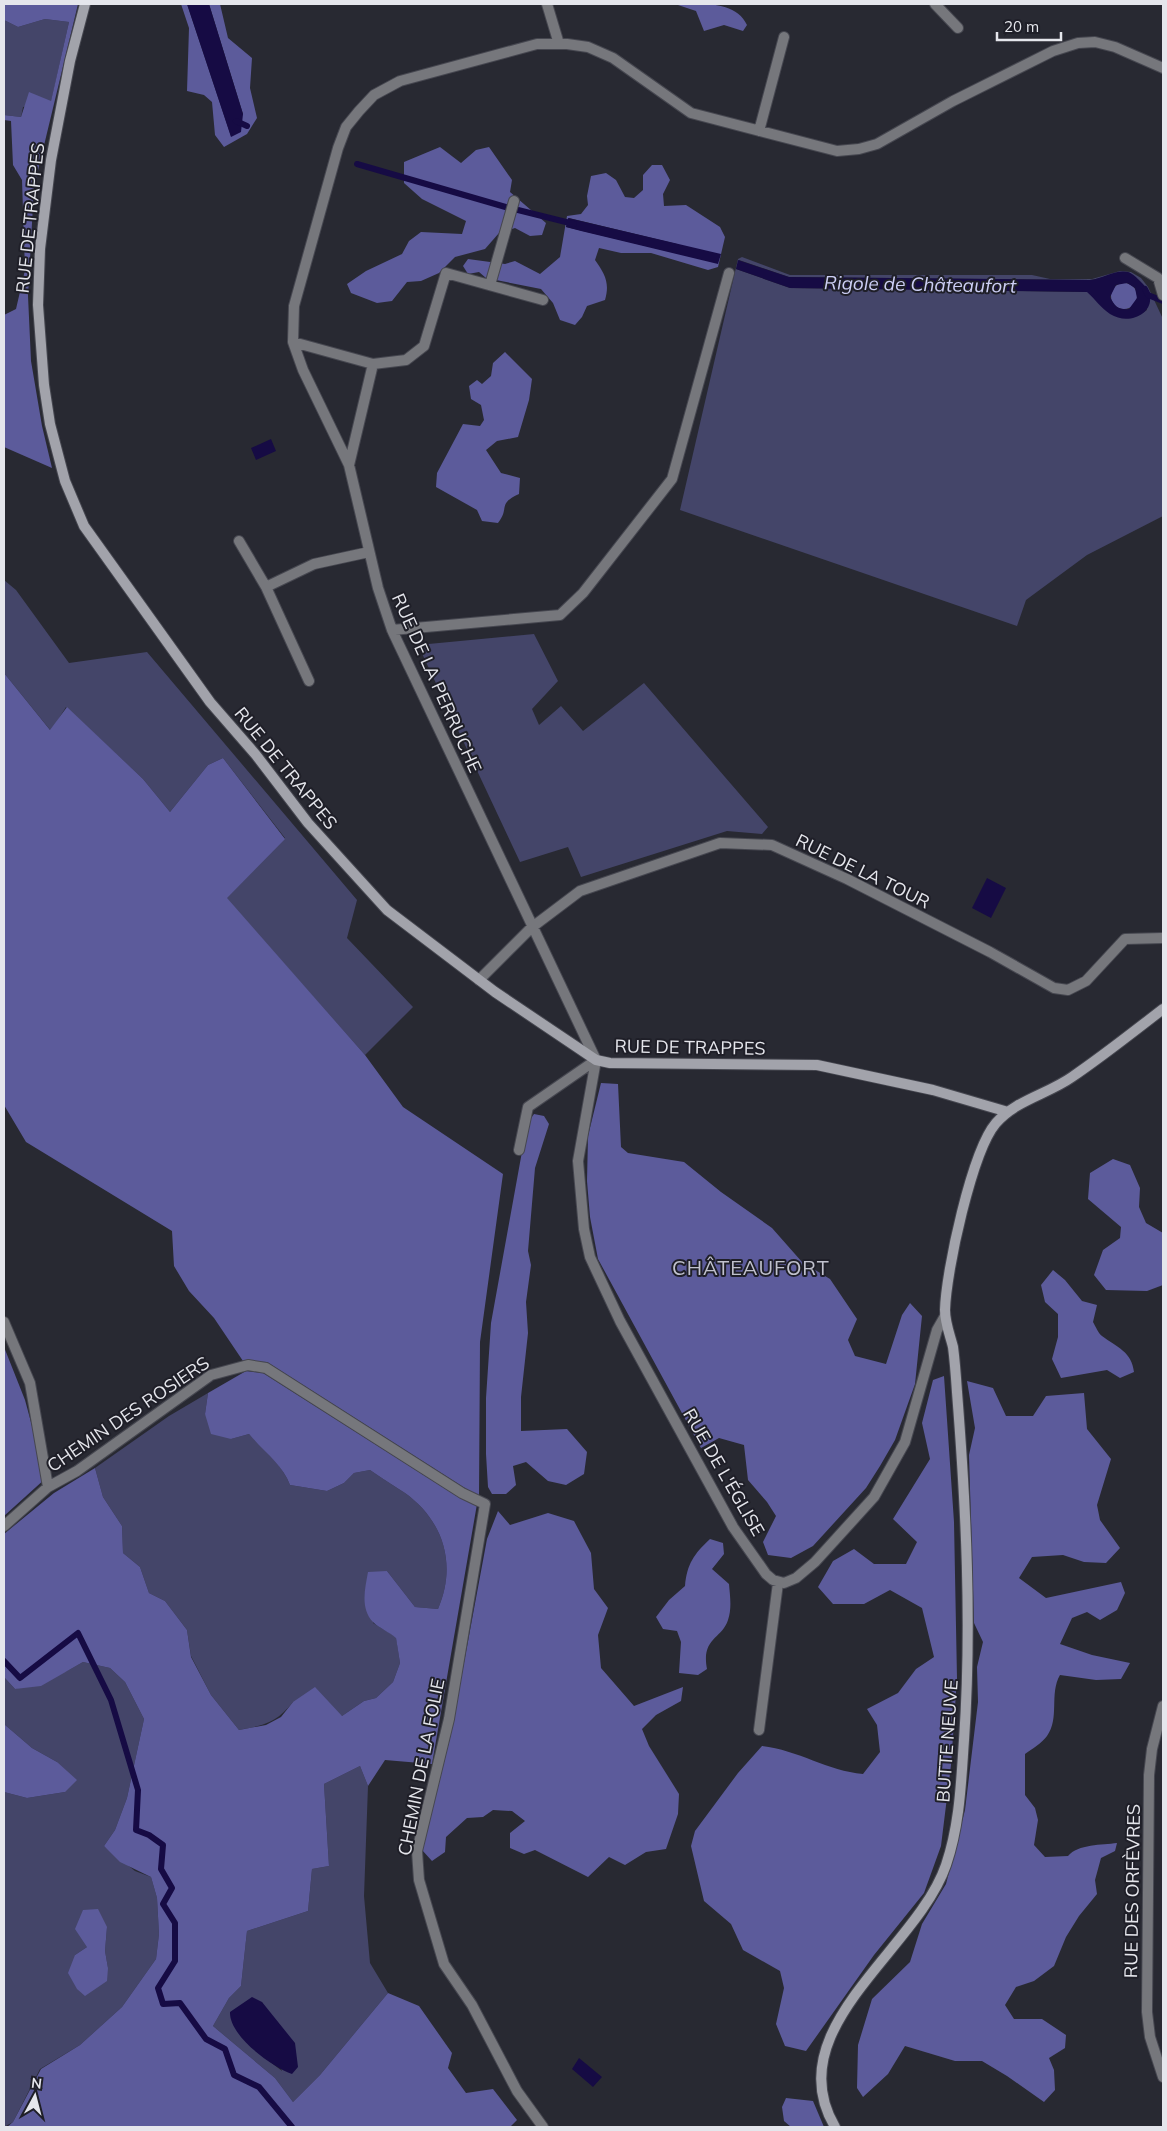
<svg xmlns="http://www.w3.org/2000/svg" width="1167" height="2131" font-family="Mulish,sans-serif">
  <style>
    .green { fill: #444569; fill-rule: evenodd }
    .forest { fill: #5c5b9b; fill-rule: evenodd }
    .water { fill: #160b44; fill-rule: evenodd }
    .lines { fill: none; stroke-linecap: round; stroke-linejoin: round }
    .stream { stroke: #160b44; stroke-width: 6 }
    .street-casing { stroke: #464750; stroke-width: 12 }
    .secondary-casing { stroke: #464750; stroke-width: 12 }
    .street { stroke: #76777c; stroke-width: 10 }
    .secondary { stroke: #a2a3ab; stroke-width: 10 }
    .labels { text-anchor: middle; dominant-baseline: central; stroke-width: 4; stroke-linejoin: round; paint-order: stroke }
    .street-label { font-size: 18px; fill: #e5e6ec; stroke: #1f1f28 }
    .water-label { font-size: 19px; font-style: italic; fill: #cccef4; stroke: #1f1f28 }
    .quarter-label { font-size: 20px; letter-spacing: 1px; fill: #c1c2ce; stroke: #1f1f28 }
  </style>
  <rect width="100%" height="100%" fill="#282932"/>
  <path class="green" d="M 45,19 L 69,22 L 51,102 L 23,107 L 21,117 L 4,115 L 4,20 L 18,27 Z
    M 742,257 L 790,275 L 1032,275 L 1050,279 L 1092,279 L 1120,271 L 1131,272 L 1141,278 L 1148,287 L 1163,319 L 1163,516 L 1087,555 L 1030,597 L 1026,600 L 1017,626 L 680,510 L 738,259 ZM 739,260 L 789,277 L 1090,280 C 1099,279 1108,275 1117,273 C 1140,267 1143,294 1147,310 C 1122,329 1106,308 1088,292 L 790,288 L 736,269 Z
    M 4,580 L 16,590 L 69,663 L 147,652 L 357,900 L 347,938 L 413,1007 L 365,1055 L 226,898 L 285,838 L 223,758 L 208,765 L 170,812 L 143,779 L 66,707 L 51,731 L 4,673 Z
    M 534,634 L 558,681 L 532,709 L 539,725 L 561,706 L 583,731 L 644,683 L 768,827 L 762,834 L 727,831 L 581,877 L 568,847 L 520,862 L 418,645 Z
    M 208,1393 L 205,1414 L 231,1439 L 249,1434 C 263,1450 283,1465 290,1485 L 327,1491 L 344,1483 L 354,1473 L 370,1470 C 381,1478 393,1485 405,1493 C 444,1521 457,1565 438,1609 L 415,1607 L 387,1571 L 373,1623 L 396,1637 L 400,1663 L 393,1682 L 376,1698 L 364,1701 L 342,1716 L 293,1702 C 276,1723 265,1725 239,1730 L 211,1695 L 191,1656 L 187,1630 L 165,1601 L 149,1593 L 140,1567 L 123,1553 L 122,1526 L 103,1497 L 95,1468 L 169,1416 Z
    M 83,1662 L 110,1668 L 125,1682 L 144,1719 L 127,1798 L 115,1830 L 104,1846 L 135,1871 L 151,1877 L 157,1898 L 159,1934 L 156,1959 L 122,2007 L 80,2045 L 40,2069 L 13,2122 L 4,2127 L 4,1792 L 27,1798 L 65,1792 L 57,1762 L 32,1748 L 4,1724 L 4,1677 L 15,1689 L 67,1671 ZM 107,1927 L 105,1951 L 108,1968 L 75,1955 L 87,1947 Z
    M 360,1766 L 368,1786 L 364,1896 L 370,1963 L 388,1993 L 320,2075 L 293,2102 L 275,2078 L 213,2026 L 229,1998 L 241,1986 L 247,1931 L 308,1911 L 312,1869 L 329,1866 L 324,1784 ZM 262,2002 L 282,2071 L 256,2051 Z"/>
  <path class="forest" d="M 4,4 L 78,4 L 34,187 L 28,296 L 31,361 L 42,426 L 52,468 L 4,447 L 4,315 L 16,309 L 25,270 L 22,180 L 13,165 L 11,121 L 4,120 L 4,115 L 21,117 L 29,92 L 51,101 L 69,22 L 45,19 L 18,27 L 4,20 Z
    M 181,4 L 187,4 L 231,136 L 243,114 L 209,4 L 220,4 L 228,38 L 252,58 L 250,88 L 257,118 L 247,134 L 224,147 L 215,135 L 212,102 L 204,95 L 187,91 L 189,28 Z
    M 675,4 C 699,4 736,0 747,25 L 743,31 L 724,25 L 704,31 L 696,11 Z
    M 440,147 L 461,163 L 476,150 L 489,147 L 512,180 L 510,192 L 546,223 L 542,235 L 530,236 L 515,228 L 499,233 L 485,249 L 455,257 L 439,273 L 421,281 L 407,282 L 392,301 L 377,303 L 351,293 L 347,284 L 366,271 L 402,254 L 409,241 L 421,232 L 462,234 L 466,221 L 422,199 L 404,183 L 404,162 Z
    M 652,165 L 662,165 L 670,180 L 663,194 L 664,206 L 686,205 L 720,227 L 725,237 L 718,267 L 708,270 L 651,253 L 621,253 L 599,248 L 595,260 C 605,274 610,283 605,300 L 587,306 L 582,317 L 575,325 L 560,320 L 553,303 L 541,289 L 486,278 L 479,272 L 468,274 L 463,266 L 468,259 L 505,264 L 515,261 L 540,274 L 560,257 L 567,216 L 581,214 L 588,205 L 587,196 L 591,176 L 606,173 L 616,180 L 625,197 L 634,198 L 643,190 L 643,175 ZM 569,218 L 677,244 L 718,263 L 566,227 Z
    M1111 296a13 13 0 1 1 26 0a13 13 0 1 1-26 0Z
    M 505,352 L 532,379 L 529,400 L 518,437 L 497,441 L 486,450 L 501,473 L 520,478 L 519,494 C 497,504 510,508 498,523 L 482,521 L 477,510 L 436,487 L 437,473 L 463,424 L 480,426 L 484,420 L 481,405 L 471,399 L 469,386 L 477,380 L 482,384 L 491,376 L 493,363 Z
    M 4,673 L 50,730 L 67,707 L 143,779 L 170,812 L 208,765 L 223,758 L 285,839 L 227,898 L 365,1055 L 403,1107 L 503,1174 L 480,1342 L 479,1497 L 267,1362 L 243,1361 L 214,1318 L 189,1291 L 174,1266 L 172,1231 L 26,1142 L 4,1105 Z
    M 601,1083 L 618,1084 L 621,1147 L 628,1153 L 684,1162 L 721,1192 L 772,1228 L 802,1262 L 830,1279 L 857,1319 L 848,1340 L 855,1356 L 886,1364 L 902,1315 L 910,1303 L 922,1316 L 915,1384 L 895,1440 L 880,1466 L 866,1488 L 813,1546 L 791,1558 L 768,1555 L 763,1542 L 776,1516 L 767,1502 L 748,1480 L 744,1445 L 719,1438 L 701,1448 L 598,1259 L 590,1217 L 587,1181 L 588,1136 Z
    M 534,1114 L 544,1116 L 549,1124 L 535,1168 L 528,1251 L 531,1265 L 526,1302 L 528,1333 L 521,1397 L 521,1431 L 567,1429 L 587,1452 L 584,1474 L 566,1485 L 548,1481 L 526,1462 L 513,1466 L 516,1485 L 506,1494 L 492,1494 L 488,1487 L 486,1454 L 486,1398 L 491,1323 L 527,1124 Z
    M 1113,1159 L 1130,1165 L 1140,1188 L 1139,1207 L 1146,1223 L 1163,1233 L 1163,1285 L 1147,1291 L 1106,1290 L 1094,1275 L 1103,1250 L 1120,1238 L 1121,1227 L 1088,1199 L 1090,1173 Z
    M 1053,1270 L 1065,1280 L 1082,1301 L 1097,1305 L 1093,1322 C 1096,1327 1098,1333 1102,1336 C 1117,1347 1132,1352 1134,1372 L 1120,1378 L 1107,1370 L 1061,1378 L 1052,1359 L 1058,1337 L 1058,1314 L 1045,1302 L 1041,1285 Z
    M 4,1347 L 25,1400 L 46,1478 L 4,1516 Z
    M 246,1371 L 263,1373 L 460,1498 L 477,1504 L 432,1764 L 385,1760 L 368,1786 L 360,1766 L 324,1784 L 329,1866 L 312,1869 L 308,1911 L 247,1931 L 241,1986 L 229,1998 L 213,2026 L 275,2078 L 293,2102 L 320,2075 L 388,1993 L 419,2006 L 452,2053 L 448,2068 L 466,2093 L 493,2089 L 517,2120 L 510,2127 L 7,2127 L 13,2122 L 41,2069 L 80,2045 L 122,2007 L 156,1959 L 159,1934 L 157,1898 L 151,1877 L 120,1862 L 104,1846 L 115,1830 L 127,1798 L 144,1719 L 125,1682 L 110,1668 L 83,1662 L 41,1686 L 15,1689 L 4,1677 L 4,1534 L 54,1493 L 95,1468 L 103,1497 L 122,1526 L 123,1553 L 140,1567 L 149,1593 L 165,1601 L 187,1630 L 191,1657 L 211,1695 L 239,1730 L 266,1725 L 281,1717 L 293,1702 L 315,1687 L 342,1716 L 364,1701 L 376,1698 L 393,1682 L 400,1663 L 396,1638 C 389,1632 379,1628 373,1622 C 360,1608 365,1589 368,1572 L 387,1571 L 415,1607 L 438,1609 C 457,1565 444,1521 405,1493 C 393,1485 381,1478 370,1470 L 354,1473 L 344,1483 L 327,1491 L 290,1485 C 283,1465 263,1451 249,1434 L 231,1439 L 211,1434 L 205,1414 L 208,1393 Z
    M 944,1376 L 954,1522 L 957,1678 L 951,1765 L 941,1846 L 924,1893 L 874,1955 L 806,2051 L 785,2046 L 776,2024 L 784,1988 L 780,1971 L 743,1950 L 731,1924 L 704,1901 L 691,1846 L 695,1831 L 738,1773 L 762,1746 C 798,1750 828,1771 863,1774 L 880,1752 L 877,1725 L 867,1709 L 898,1693 L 916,1669 L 934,1657 L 922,1608 L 890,1590 L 864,1604 L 833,1604 L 818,1587 L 833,1561 L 854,1549 L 874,1564 L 906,1564 L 917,1542 L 893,1519 L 930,1459 L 922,1423 L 933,1380 Z
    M 967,1381 L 993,1388 L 1006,1416 L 1033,1416 L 1046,1396 L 1084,1393 L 1087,1429 L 1111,1459 L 1097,1505 L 1100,1520 L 1120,1548 L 1106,1563 L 1084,1562 L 1063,1555 L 1032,1557 L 1019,1578 L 1046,1598 L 1121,1582 L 1125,1593 L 1117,1610 L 1100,1620 L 1087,1612 L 1072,1618 L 1060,1644 L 1092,1655 L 1130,1663 L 1121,1679 L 1096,1680 L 1060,1675 C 1049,1694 1060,1718 1047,1736 C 1042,1743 1032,1749 1025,1754 L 1025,1795 L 1035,1808 L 1038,1820 L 1034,1845 L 1045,1857 L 1068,1856 C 1078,1844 1102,1845 1117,1843 L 1115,1851 L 1101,1858 L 1095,1880 L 1097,1894 L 1079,1916 L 1066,1937 L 1054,1966 L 1034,1981 L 1016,1987 L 1005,2005 L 1014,2019 L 1042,2019 L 1066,2035 L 1065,2048 L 1049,2058 L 1054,2070 L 1055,2090 L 1044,2102 L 1007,2076 L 982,2061 L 955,2061 L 905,2046 L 888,2074 L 863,2097 L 857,2088 L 858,2045 L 872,1999 L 910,1962 L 922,1924 L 946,1884 L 965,1810 L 978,1702 L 977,1667 L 983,1642 L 974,1623 L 969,1455 L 975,1428 Z
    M 498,1511 L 510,1525 L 548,1513 L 574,1521 L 591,1553 L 594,1589 L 608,1608 L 598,1635 L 601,1668 L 634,1706 L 683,1687 L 681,1701 L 656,1715 L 642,1729 L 649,1746 L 679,1794 L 678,1814 L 666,1849 L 646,1852 L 625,1865 L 609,1857 L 588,1877 L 535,1850 L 524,1854 L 510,1848 L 510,1833 L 525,1821 L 512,1811 L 493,1810 L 483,1817 L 467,1818 L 446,1837 L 445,1852 L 432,1861 L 422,1850 L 450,1738 L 487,1539 Z
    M 710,1539 L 723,1543 L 724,1554 L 712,1569 L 729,1584 C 730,1596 732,1608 728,1620 C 722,1639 701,1638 707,1669 L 698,1675 L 679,1673 L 681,1642 L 677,1631 L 663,1629 L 656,1617 L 669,1600 L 685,1586 C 687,1564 694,1554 710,1539 Z
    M 4,1724 L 32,1748 L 57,1762 L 77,1780 L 65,1792 L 27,1798 L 4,1792 Z
    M 98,1909 L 107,1927 L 105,1951 L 108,1968 L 107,1981 L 85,1996 L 77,1989 L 68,1973 L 75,1955 L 87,1947 L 75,1929 L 83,1910 Z
    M 786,2098 L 813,2101 L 824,2127 L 791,2127 L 784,2121 L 782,2107 Z"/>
  <path class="water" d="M 187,4 L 209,4 L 243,114 L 241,132 L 231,137 Z
    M 568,218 L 721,254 L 718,264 L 581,231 L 566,227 Z
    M 738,260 L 789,277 L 1090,280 C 1102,279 1115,269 1128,272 C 1132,273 1137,278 1140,281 C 1167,305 1134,329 1110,314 C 1101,308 1095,299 1087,292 L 790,288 L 736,269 ZM 1127,283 L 1135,288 L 1137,298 L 1129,309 C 1119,310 1115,307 1110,297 L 1116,285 Z
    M 271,439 L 276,451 L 256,460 L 251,448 Z
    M 987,878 L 1006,888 L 991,918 L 972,908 Z
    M 252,1997 L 262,2002 L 295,2043 L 298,2067 L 292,2074 C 272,2067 229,2036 230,2012 Z
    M 579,2058 L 602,2077 L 593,2087 L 572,2069 Z"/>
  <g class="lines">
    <path class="stream" d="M 236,121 L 247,126
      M 357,164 L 509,208
      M 514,209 L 574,224
      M 1145,289 L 1148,295 L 1163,301
      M 4,1661 L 20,1678 L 78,1633 L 111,1700 L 138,1790 L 136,1830 L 149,1835 L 163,1845 L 161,1869 L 172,1888 L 163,1904 L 175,1923 L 175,1961 L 158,1988 L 163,2004 L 180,2003 L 206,2039 L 225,2049 L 234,2075 L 259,2087 L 292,2127"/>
    <g class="street-casing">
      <path id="street" d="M 547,4 L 559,44
        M 935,4 L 958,28
        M 759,131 L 784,37
        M 1125,258 L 1158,278 L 1163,295
        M 490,285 L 514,201
        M 293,342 L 373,364 L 349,465
        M 373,364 L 406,360 L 424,346 L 446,273 L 543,300
        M 239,541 L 266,587 L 309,681
        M 266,587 L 314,564 L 369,552
        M 392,630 L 560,615 L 583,593 L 672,479 L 729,273
        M 479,980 L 531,928 L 580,891 L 720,843 L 772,845 L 847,879 L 990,952 L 1054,988 L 1068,990 L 1086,981 L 1125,939 L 1163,938
        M 596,1060 L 392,630 L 378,588 L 349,465 L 303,370 L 293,342 L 294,306 L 338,148 L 346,127 L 359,111 L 374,95 L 400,81 L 537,44 L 567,44 L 588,47 L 613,58 L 691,113 L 837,151 L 859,149 L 877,144 L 953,101 L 1053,51 L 1078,43 L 1095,42 L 1115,47 L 1163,68
        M 596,1060 L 578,1161 L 584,1229 L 590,1257 L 620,1321 L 733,1527 L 766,1574 L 773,1580 L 784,1583 L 796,1578 L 815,1562 L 874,1497 L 905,1442 L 937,1330 L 945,1316
        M 519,1150 L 528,1107 L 596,1060
        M 4,1322 L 30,1383 L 48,1487
        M 4,1526 L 48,1487 L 77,1471 L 211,1375 L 248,1365 L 266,1368 L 462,1493 L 485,1504 L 449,1719 L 417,1851 L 419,1880 L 444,1964 L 472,2005 L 517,2091 L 543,2127
        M 1163,1706 L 1152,1749 L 1149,1775 L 1147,2012 L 1150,2037 L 1163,2077
        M 759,1730 L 778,1583"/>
    </g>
    <g class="secondary-casing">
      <path id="secondary" d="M 85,4 L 70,61 L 51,160 L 40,249 L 38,305 L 44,385 L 50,424 L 65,481 L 84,526 L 210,702 L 256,755 L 308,823 L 387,910 L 495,992 L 596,1060 L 610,1063 L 817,1065 L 933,1090 L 1008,1112
        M 835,2127 C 777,2029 917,1950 946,1865 C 960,1824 961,1782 964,1740 C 972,1624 966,1507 957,1392 C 956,1377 955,1362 953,1347 C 950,1335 945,1323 945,1310 C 946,1271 972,1151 996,1123 C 1016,1100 1048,1094 1072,1077 C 1103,1056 1133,1032 1163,1009"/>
    </g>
    <use href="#street" class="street"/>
    <use href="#secondary" class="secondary"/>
  </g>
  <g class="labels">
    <g class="street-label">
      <text transform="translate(30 218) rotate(-84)">RUE DE TRAPPES</text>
      <text transform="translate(437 683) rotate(66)">RUE DE LA PERRUCHE</text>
      <text transform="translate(286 768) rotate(51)">RUE DE TRAPPES</text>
      <text transform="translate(863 871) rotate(26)">RUE DE LA TOUR</text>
      <text transform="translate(690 1047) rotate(1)">RUE DE TRAPPES</text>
      <text transform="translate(128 1414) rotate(-34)">CHEMIN DES ROSIERS</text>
      <text transform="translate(724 1472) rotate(60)">RUE DE L'ÉGLISE</text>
      <text transform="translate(947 1741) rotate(-86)">BUTTE NEUVE</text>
      <text transform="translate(421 1767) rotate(-79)">CHEMIN DE LA FOLIE</text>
      <text transform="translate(1132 1891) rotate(-89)">RUE DES ORFÈVRES</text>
    </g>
    <g class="water-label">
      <text transform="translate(920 284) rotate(1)">Rigole de Châteaufort</text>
    </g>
    <g class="quarter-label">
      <text x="751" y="1267">CHÂTEAUFORT</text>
    </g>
  </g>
  <rect width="1167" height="2131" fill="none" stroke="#e5e6ec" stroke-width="10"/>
  <g transform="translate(35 2096) rotate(7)" stroke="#1f1f28" stroke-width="4" paint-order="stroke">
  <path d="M0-4L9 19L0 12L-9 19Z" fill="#e5e6ec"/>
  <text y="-8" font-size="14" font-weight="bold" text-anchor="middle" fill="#e5e6ec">N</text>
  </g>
  <path d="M997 32v8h64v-8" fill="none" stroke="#e5e6ec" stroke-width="2.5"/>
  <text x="1004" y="32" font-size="15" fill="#e5e6ec" stroke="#1f1f28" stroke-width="4" paint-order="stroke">20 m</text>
</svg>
